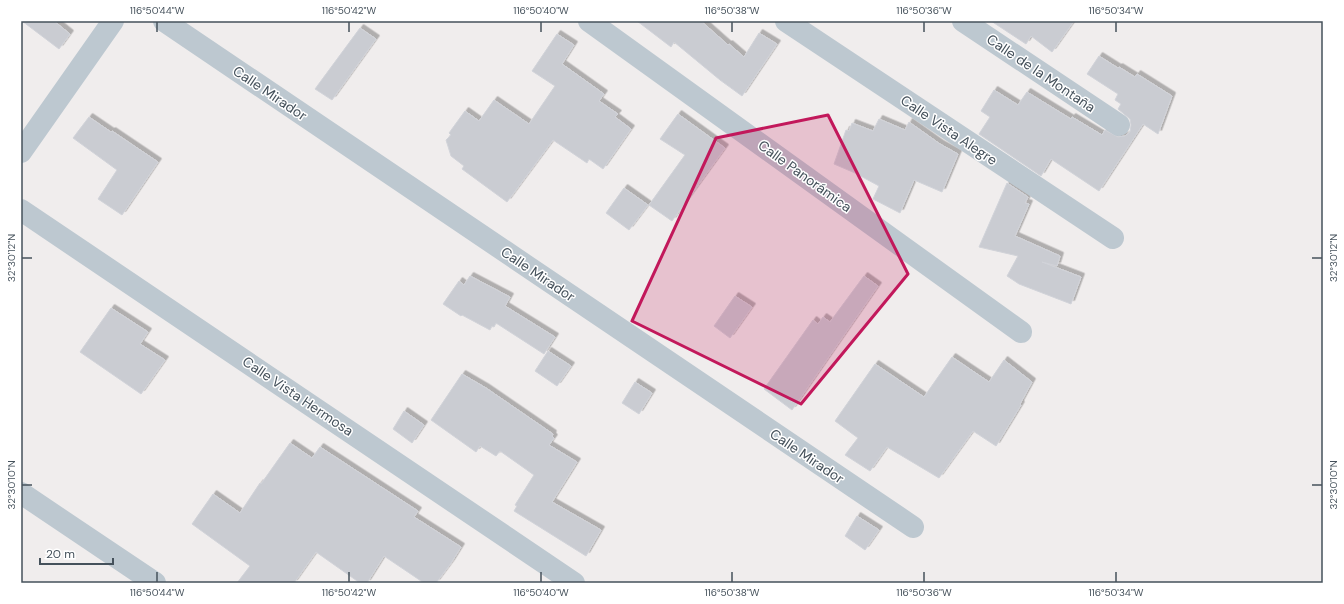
<svg xmlns="http://www.w3.org/2000/svg" width="1344" height="604" font-family="'DM Sans',sans-serif">
  <style>
    .building { fill: #caccd2; stroke: #d1d3d9; filter: url(#shadow) }
    .lines { fill: none; stroke-linecap: round; stroke-linejoin: round }
    .minor { stroke: #bdc8d0; stroke-width: 22 }
    .marked { fill: #c2185b; fill-opacity: 0.2; stroke: #c2185b; stroke-width: 3; stroke-linejoin: round }
    .ticks { fill: none; stroke: #45515b; stroke-width: 1.5 }
    .labels { text-anchor: middle; dominant-baseline: central; stroke-width: 3; stroke-linejoin: round; paint-order: stroke }
    .street-label { font-size: 14px; fill: #45515b; stroke: #fff }
    .neatline { fill: none; stroke: #45515b; stroke-width: 1.5 }
    .ticks-label { font-size: 10px; text-anchor: middle; fill: #45515b }
  </style>
  <defs>
    <filter id="shadow"><feDropShadow dx="3.5" dy="-3.5" stdDeviation="0" flood-color="#0004"/></filter>
  </defs>
  <rect width="100%" height="100%" fill="#f0eded"/>
  <path class="building" d="M 22,21 L 54,21 L 70,34 L 59,49 Z
    M 637,21 L 701,21 L 728,45 L 729,44 L 744,57 L 759,33 L 777,44 L 742,96 L 720,80 L 674,42 L 671,47 Z
    M 991,21 L 1074,21 L 1052,52 L 1031,36 L 1026,44 Z
    M 360,28 L 376,39 L 332,100 L 315,89 Z
    M 557,34 L 574,45 L 562,64 L 604,94 L 599,101 L 618,114 L 615,117 L 631,129 L 603,169 L 589,159 L 587,163 L 553,140 L 507,202 L 462,169 L 464,166 L 451,156 L 446,140 L 451,135 L 449,133 L 465,111 L 479,121 L 494,100 L 529,124 L 555,86 L 532,71 Z
    M 1099,56 L 1118,68 L 1119,67 L 1135,77 L 1137,74 L 1172,96 L 1158,134 L 1143,124 L 1099,191 L 1051,159 L 1041,176 L 979,134 L 990,117 L 981,111 L 994,90 L 1018,105 L 1027,92 L 1071,119 L 1072,117 L 1102,135 L 1105,130 L 1118,137 L 1125,136 L 1130,132 L 1131,125 L 1130,119 L 1118,109 L 1121,104 L 1115,100 L 1118,94 L 1087,74 Z
    M 678,114 L 725,148 L 672,221 L 649,205 L 685,155 L 660,139 Z
    M 89,117 L 111,132 L 112,131 L 158,162 L 122,215 L 98,199 L 117,170 L 73,138 Z
    M 879,119 L 905,130 L 909,122 L 940,144 L 958,154 L 942,192 L 914,180 L 900,213 L 873,199 L 879,186 L 855,173 L 834,164 L 846,130 L 849,131 L 852,123 L 873,131 Z
    M 1007,183 L 1028,197 L 1025,203 L 1029,204 L 1015,236 L 1060,256 L 1057,266 L 1042,262 L 1081,277 L 1071,304 L 1019,284 L 1007,276 L 1018,256 L 979,247 Z
    M 624,188 L 648,205 L 629,230 L 606,213 Z
    M 470,276 L 510,297 L 505,306 L 555,337 L 544,354 L 496,323 L 494,327 L 492,326 L 490,330 L 462,315 L 461,316 L 443,304 L 459,281 L 464,285 Z
    M 864,276 L 878,286 L 792,410 L 764,389 L 813,320 L 818,324 L 823,317 L 830,322 Z
    M 735,296 L 752,307 L 730,338 L 714,326 Z
    M 111,308 L 148,332 L 140,344 L 165,360 L 141,394 L 80,352 Z
    M 548,351 L 571,366 L 557,386 L 535,371 Z
    M 952,357 L 989,382 L 1004,360 L 1032,382 L 1020,404 L 1021,405 L 996,446 L 973,431 L 939,478 L 887,447 L 870,471 L 845,455 L 858,438 L 835,421 L 875,364 L 924,397 Z
    M 462,374 L 486,388 L 553,434 L 552,436 L 554,438 L 549,445 L 577,462 L 552,502 L 601,530 L 586,556 L 514,511 L 517,506 L 515,505 L 534,475 L 500,451 L 496,456 L 480,446 L 476,452 L 431,420 Z
    M 635,382 L 652,393 L 639,414 L 622,403 Z
    M 404,411 L 424,425 L 412,443 L 393,429 Z
    M 290,443 L 312,458 L 320,447 L 418,511 L 414,517 L 461,547 L 451,563 L 436,583 L 424,583 L 384,556 L 367,583 L 360,583 L 316,552 L 294,583 L 237,583 L 250,566 L 192,524 L 213,494 L 240,513 L 260,483 L 261,484 Z
    M 857,516 L 879,530 L 865,550 L 845,536 Z"/>
  <g class="lines">
    <path class="minor" d="M 164,21 L 913,527
      M 589,21 L 1021,332
      M 786,21 L 1113,238
      M 963,21 L 1119,125
      M 21,152 L 113,21
      M 21,210 L 574,583
      M 21,493 L 155,583"/>
  </g>
  <path class="marked" d="M 828,115 L 908,274 L 801,404 L 632,321 L 716,138 Z"/>
  <path class="ticks" d="M 157,22 L 157,32M 349,22 L 349,32M 541,22 L 541,32M 732,22 L 732,32M 924,22 L 924,32M 1116,22 L 1116,32M 22,258 L 32,258M 1312,258 L 1322,258M 22,485 L 32,485M 1312,485 L 1322,485M 157,572 L 157,582M 349,572 L 349,582M 541,572 L 541,582M 732,572 L 732,582M 924,572 L 924,582M 1116,572 L 1116,582"/>
  <g class="labels">
    <g class="street-label">
      <text transform="translate(1041 73) rotate(34)">Calle de la Montaña</text>
      <text transform="translate(270 93) rotate(34)">Calle Mirador</text>
      <text transform="translate(949 130) rotate(34)">Calle Vista Alegre</text>
      <text transform="translate(805 176) rotate(36)">Calle Panorámica</text>
      <text transform="translate(538 274) rotate(34)">Calle Mirador</text>
      <text transform="translate(298 396) rotate(34)">Calle Vista Hermosa</text>
      <text transform="translate(807 456) rotate(34)">Calle Mirador</text>
    </g>
  </g>
  <rect width="1344" height="604" fill="none" stroke="#ffffff" stroke-width="44"/>
  <path d="M40 558v6h73v-6" fill="none" stroke="#45515b" stroke-width="2"/>
  <text x="46" y="558" font-size="12" fill="#45515b" stroke="#ffffff" stroke-width="3" paint-order="stroke">20 m</text>
  <rect x="22" y="22" width="1300" height="560" class="neatline"/>
  <g class="ticks-label">
    <text x="157" y="14">116°50'44"W</text>
    <text x="349" y="14">116°50'42"W</text>
    <text x="541" y="14">116°50'40"W</text>
    <text x="732" y="14">116°50'38"W</text>
    <text x="924" y="14">116°50'36"W</text>
    <text x="1116" y="14">116°50'34"W</text>
    <text transform="translate(11 258) rotate(-90)" y="4">32°30'12"N</text>
    <text transform="translate(1333 258) rotate(-90)" y="4">32°30'12"N</text>
    <text transform="translate(11 485) rotate(-90)" y="4">32°30'10"N</text>
    <text transform="translate(1333 485) rotate(-90)" y="4">32°30'10"N</text>
    <text x="157" y="596">116°50'44"W</text>
    <text x="349" y="596">116°50'42"W</text>
    <text x="541" y="596">116°50'40"W</text>
    <text x="732" y="596">116°50'38"W</text>
    <text x="924" y="596">116°50'36"W</text>
    <text x="1116" y="596">116°50'34"W</text>
  </g>
</svg>
